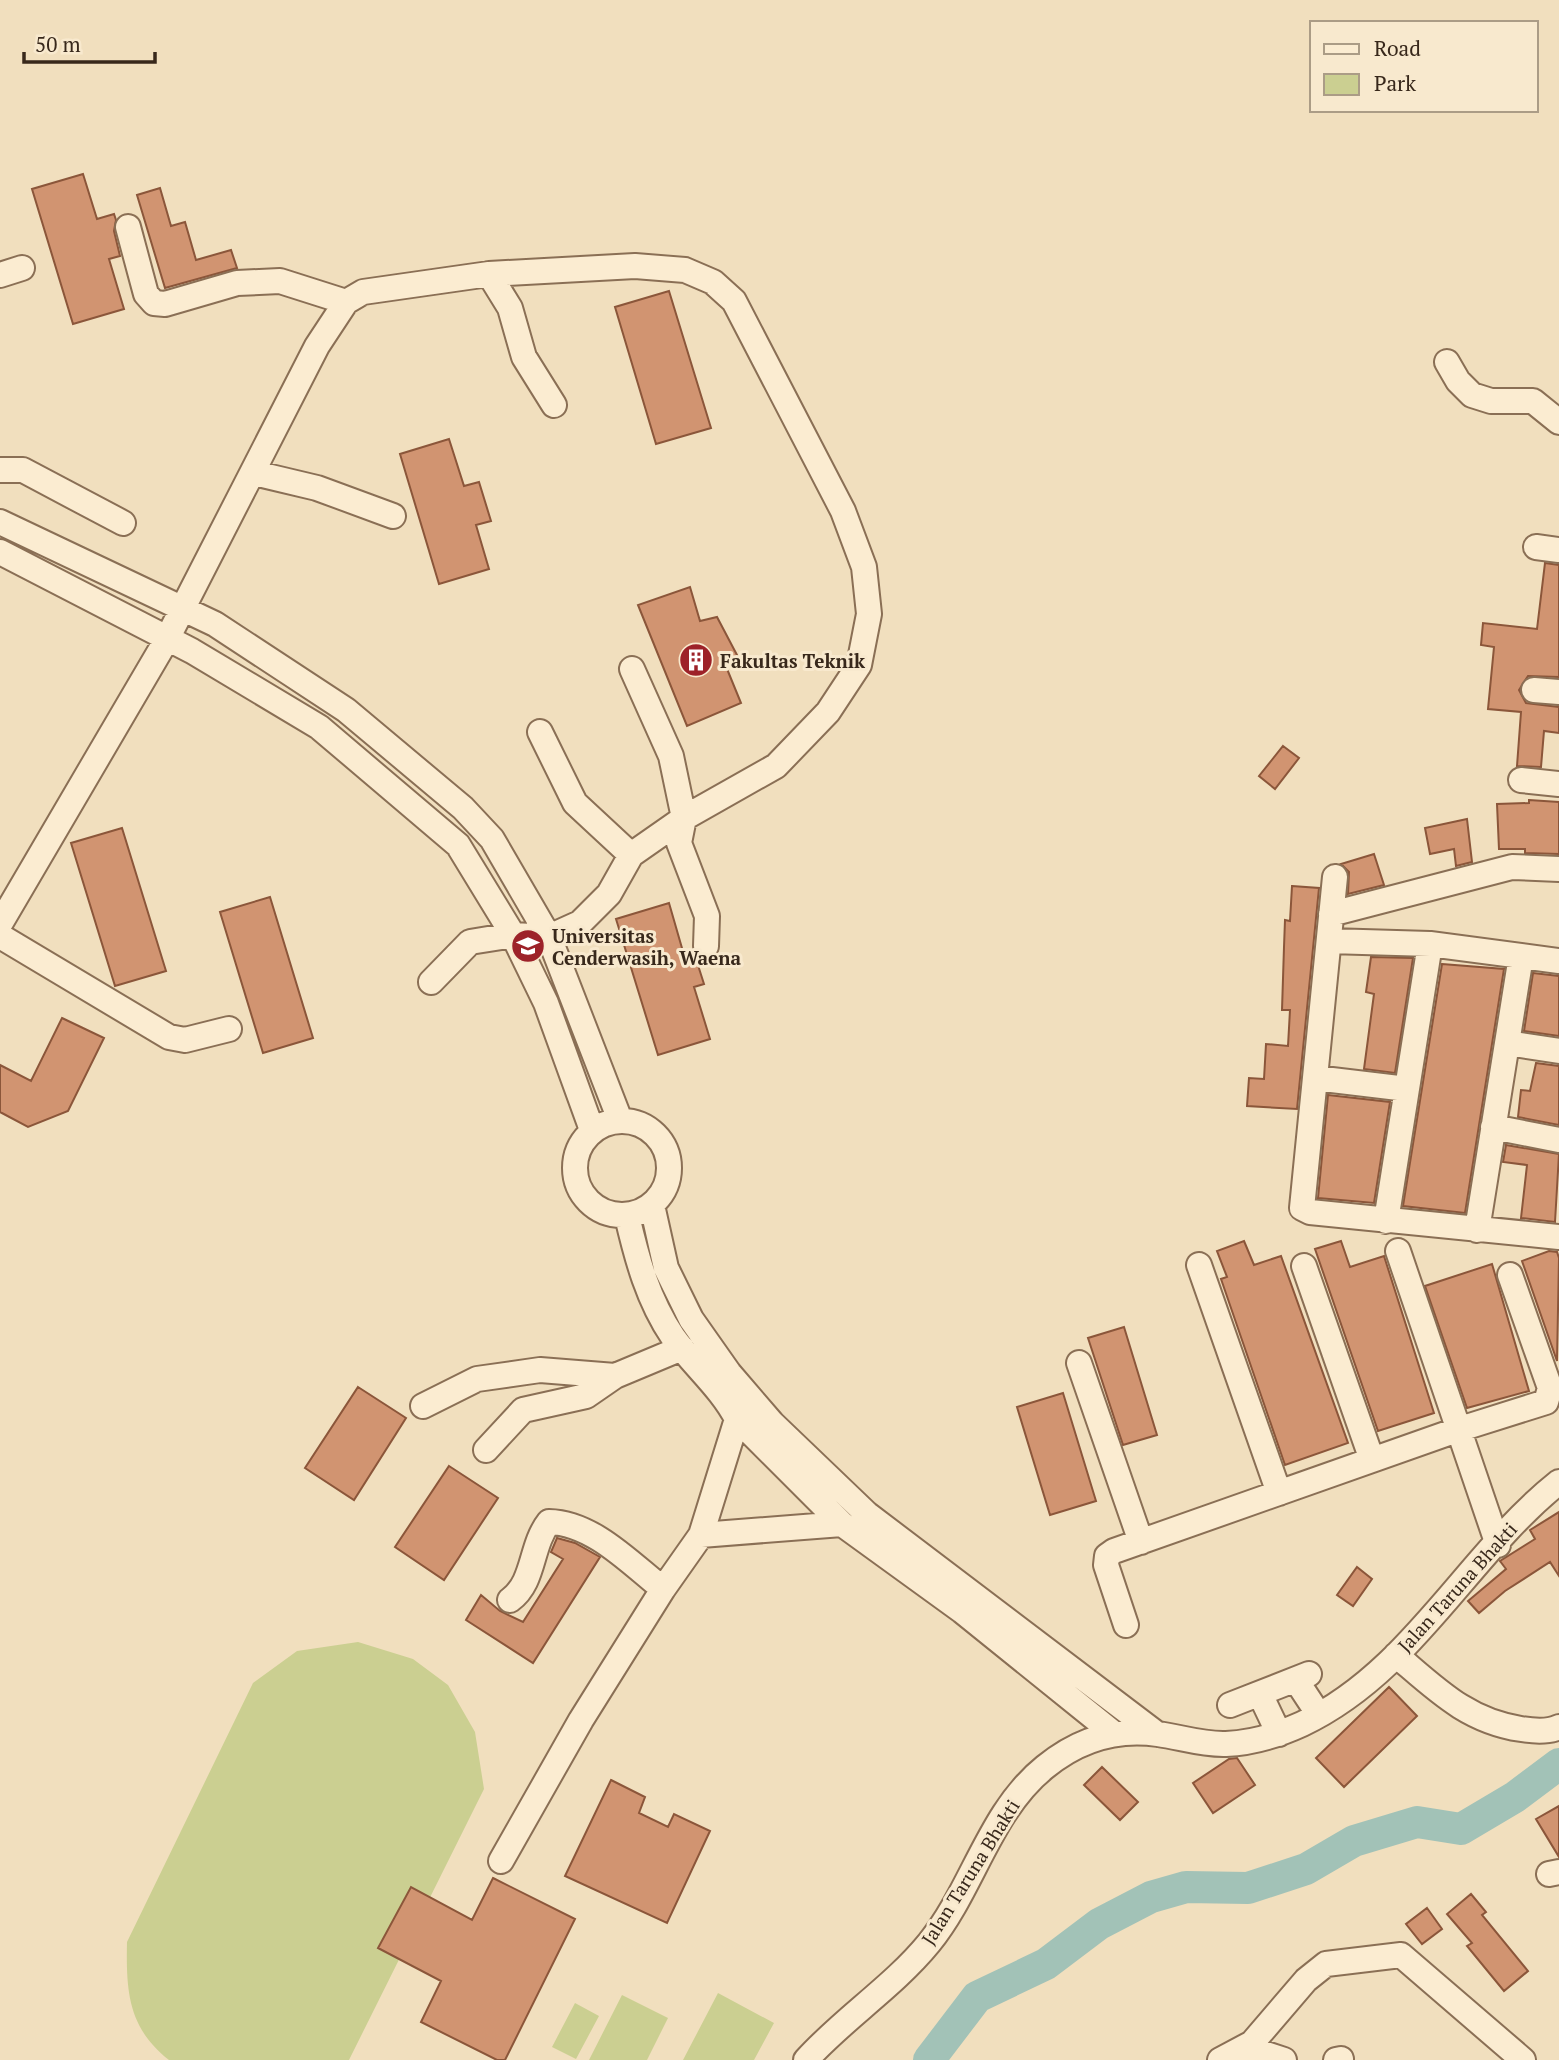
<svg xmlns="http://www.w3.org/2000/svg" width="1559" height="2060" font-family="'PT Serif',serif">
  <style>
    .green { fill: #cbcf91 }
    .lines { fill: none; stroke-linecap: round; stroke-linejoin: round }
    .river { stroke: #a2c2b7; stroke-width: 32 }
    .building { fill: #d19471; stroke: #8b563a; stroke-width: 2 }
    .minor-casing { stroke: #8a6f55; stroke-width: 28 }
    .minor { stroke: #fbecd1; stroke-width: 24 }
    .labels { text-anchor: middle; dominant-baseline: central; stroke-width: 6; stroke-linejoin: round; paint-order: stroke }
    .poi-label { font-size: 19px; font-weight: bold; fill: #38281b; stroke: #f8e9ce; text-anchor: start }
    .street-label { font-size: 19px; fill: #38281b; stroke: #f8e9ce }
  </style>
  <rect width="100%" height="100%" fill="#f1dfbe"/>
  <path class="green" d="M 358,1642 L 413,1659 L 448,1685 L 475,1732 L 484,1789 L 349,2060 L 169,2060 C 128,2028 126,1991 127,1942 L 253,1683 L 297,1651 Z
    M 718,1993 L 774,2023 L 754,2060 L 683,2060 Z
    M 622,1995 L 668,2018 L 647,2060 L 589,2060 Z
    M 575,2003 L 599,2016 L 576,2059 L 552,2047 Z"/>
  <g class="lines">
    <path class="river" d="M 929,2060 L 977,1997 L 1046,1964 L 1099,1924 L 1151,1897 L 1186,1887 L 1248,1888 L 1306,1869 L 1354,1841 L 1417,1822 L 1461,1829 L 1515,1797 L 1559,1764"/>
  </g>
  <path class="building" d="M 83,174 L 97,219 L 114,214 L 116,220 L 114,231 L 120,256 L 109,259 L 124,309 L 73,324 L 32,189 Z
    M 160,188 L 171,226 L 185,222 L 196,260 L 231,250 L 237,268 L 165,288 L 137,195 Z
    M 669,291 L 711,428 L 656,444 L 615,307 Z
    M 449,439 L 464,486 L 479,482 L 491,521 L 476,525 L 489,569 L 439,584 L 400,454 Z
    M 1545,563 L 1559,565 L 1559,677 L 1528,676 L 1519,690 L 1526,703 L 1559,707 L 1559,733 L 1544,731 L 1541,767 L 1517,766 L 1521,712 L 1488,709 L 1494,647 L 1481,645 L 1483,623 L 1537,629 Z
    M 690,587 L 700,621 L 717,617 L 737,655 L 725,664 L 741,703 L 687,726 L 638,605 Z
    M 1283,746 L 1299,758 L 1275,789 L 1259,776 Z
    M 1529,800 L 1559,802 L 1559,854 L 1525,853 L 1525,849 L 1499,849 L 1497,804 L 1529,803 Z
    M 1467,819 L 1472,862 L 1456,866 L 1454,849 L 1430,854 L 1425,828 Z
    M 122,828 L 166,971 L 115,986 L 71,843 Z
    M 1374,854 L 1384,885 L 1348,894 L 1349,872 L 1341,864 Z
    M 1292,886 L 1319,888 L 1297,1109 L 1247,1106 L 1249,1078 L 1264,1079 L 1266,1044 L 1288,1046 L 1290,1010 L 1282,1010 L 1284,947 L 1285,920 L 1290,921 Z
    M 270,897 L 313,1038 L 263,1053 L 220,912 Z
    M 669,903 L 686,962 L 696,959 L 704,984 L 694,987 L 710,1039 L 658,1055 L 616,919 Z
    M 1371,957 L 1413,958 L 1395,1073 L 1364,1069 L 1374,994 L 1366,992 Z
    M 1442,964 L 1504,969 L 1465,1213 L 1403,1206 Z
    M 1533,973 L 1559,976 L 1559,1036 L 1524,1031 Z
    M 62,1018 L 104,1038 L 68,1111 L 28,1127 L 0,1112 L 0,1065 L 31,1081 Z
    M 1536,1063 L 1559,1066 L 1559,1125 L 1518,1117 L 1521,1090 L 1530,1091 Z
    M 1328,1095 L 1390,1102 L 1374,1203 L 1318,1198 Z
    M 1506,1145 L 1559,1154 L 1555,1222 L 1521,1218 L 1527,1165 L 1503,1162 Z
    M 1244,1241 L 1254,1265 L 1281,1256 L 1348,1443 L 1285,1465 L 1221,1279 L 1227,1277 L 1217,1251 Z
    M 1341,1241 L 1350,1267 L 1384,1256 L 1434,1413 L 1378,1431 L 1315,1249 Z
    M 1549,1251 L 1557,1252 L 1559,1258 L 1557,1361 L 1522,1261 Z
    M 1492,1264 L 1529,1391 L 1467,1408 L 1425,1286 Z
    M 1124,1327 L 1157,1435 L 1123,1445 L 1088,1338 Z
    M 358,1387 L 406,1418 L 354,1500 L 305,1468 Z
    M 1063,1393 L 1096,1501 L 1050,1515 L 1017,1407 Z
    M 449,1466 L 498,1498 L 444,1580 L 395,1547 Z
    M 1559,1512 L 1559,1576 L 1550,1562 L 1505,1591 L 1479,1613 L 1468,1601 L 1506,1569 L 1500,1561 L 1535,1539 L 1530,1530 Z
    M 557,1538 L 575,1543 L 600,1557 L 533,1663 L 466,1620 L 481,1595 L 500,1611 L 523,1622 L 563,1559 L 551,1552 Z
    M 1357,1567 L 1372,1579 L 1353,1606 L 1337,1595 Z
    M 1389,1687 L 1417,1716 L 1344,1787 L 1316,1758 Z
    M 1237,1758 L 1255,1785 L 1213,1813 L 1193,1783 L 1229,1759 Z
    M 1102,1767 L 1138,1802 L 1120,1820 L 1084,1785 Z
    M 611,1780 L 645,1797 L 639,1813 L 668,1827 L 674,1814 L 710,1831 L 667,1923 L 565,1876 Z
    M 1559,1806 L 1559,1857 L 1536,1819 Z
    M 493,1878 L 575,1919 L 505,2060 L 497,2060 L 421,2022 L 441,1981 L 378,1948 L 411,1887 L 472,1920 Z
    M 1471,1894 L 1486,1912 L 1482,1915 L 1528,1971 L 1504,1991 L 1467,1946 L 1472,1943 L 1447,1914 Z
    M 1427,1908 L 1442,1929 L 1422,1944 L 1406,1924 Z"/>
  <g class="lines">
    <g class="minor-casing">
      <path id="minor" d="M 128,227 L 146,294 L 154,303 L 165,304 L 237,283 L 280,281 L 346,302
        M 489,274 L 510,308 L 524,357 L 554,405
        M 0,275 L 22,268
        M 1447,362 L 1458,381 L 1472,395 L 1491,401 L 1533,401 L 1559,422
        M 0,470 L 23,470 L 123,523
        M 254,473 L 317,488 L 393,516
        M 0,522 L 215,624 L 346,710 L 463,808 L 492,839 L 549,937 L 620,1120
        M 1536,547 L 1559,550
        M 0,552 L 192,651 L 319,727 L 458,845 L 513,935 L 546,1003 L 592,1130
        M 632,669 L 671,756 L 684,818 L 679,843 L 707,916 L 706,946
        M 1534,690 L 1559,692
        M 540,732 L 575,803 L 631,855
        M 1521,780 L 1559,784
        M 1335,877 L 1302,1208 L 1310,1212 L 1559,1237
        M 1331,914 L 1512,867 L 1559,869
        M 0,924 L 167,639 L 317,346 L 346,302 L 363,292 L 489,274 L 635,266 L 685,270 L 713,282 L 734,301 L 843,511 L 864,567 L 869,614 L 859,665 L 828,712 L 776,766 L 684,818 L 631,855 L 609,894 L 580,923 L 549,937 L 513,935 L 470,942 L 431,982
        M 0,936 L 169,1037 L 185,1040 L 229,1029
        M 1329,941 L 1430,944 L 1559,961
        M 1507,1043 L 1559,1051
        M 1315,1078 L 1407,1089
        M575 1168a47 47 0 1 1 94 0a47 47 0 1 1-94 0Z
        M 1493,1127 L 1559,1140
        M 652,1205 L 666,1268 L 691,1319 L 729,1373 L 772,1423 L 867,1514 L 1157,1734
        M 627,1216 C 637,1259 648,1300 673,1337 C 693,1365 722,1389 737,1419 L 842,1524 L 962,1611 L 1112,1732
        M 1386,1221 L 1430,944
        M 1477,1230 L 1521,956
        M 1398,1251 L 1498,1545
        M 1199,1265 L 1279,1493
        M 1304,1266 L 1372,1460
        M 1079,1363 L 1141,1542
        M 423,1406 L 477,1379 L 540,1370 L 615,1376
        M 486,1450 L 523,1410 L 586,1396 L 615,1376 L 682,1348
        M 701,1535 L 842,1524
        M 510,1600 C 535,1582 530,1546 549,1522 C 593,1523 630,1563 663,1589
        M 1126,1625 L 1106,1565 L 1107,1556 L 1114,1551 L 1457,1430 L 1546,1402 L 1550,1388 L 1510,1275
        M 1396,1655 C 1436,1689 1467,1721 1521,1729 C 1533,1731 1549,1732 1559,1727
        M 1296,1680 L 1319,1715
        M 1260,1694 L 1279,1734
        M 1230,1705 L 1309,1674
        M 501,1861 L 581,1720 L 663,1589 L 701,1535 L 737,1419
        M 1549,1874 L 1559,1872
        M 1245,2047 L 1284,2060
        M 806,2060 C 844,2018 893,1987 929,1943 C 973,1889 989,1812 1045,1767 C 1078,1740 1116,1728 1158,1734 C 1180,1737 1203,1745 1226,1744 C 1253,1743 1278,1735 1302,1724 C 1412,1672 1467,1555 1559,1482
        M 1220,2060 L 1252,2043 L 1306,1980 L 1326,1964 L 1401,1955 L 1523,2060
        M 1336,2060 L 1341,2059"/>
    </g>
    <use href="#minor" class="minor"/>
  </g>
  <defs>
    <g id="building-disc" transform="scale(1.75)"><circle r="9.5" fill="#9d2229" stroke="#f8e9ce"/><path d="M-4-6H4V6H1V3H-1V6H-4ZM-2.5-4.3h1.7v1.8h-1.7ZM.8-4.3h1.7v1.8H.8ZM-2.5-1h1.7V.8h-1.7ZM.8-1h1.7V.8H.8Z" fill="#fff"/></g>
    <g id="university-disc" transform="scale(1.75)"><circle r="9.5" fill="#9d2229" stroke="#f8e9ce"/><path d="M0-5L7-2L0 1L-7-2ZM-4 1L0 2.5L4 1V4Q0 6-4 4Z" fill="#fff"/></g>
  </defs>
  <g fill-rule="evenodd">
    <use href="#building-disc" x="696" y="660"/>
    <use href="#university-disc" x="528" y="946"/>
  </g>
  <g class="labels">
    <g class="poi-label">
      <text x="720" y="660">Fakultas Teknik</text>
      <text x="552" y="935">Universitas<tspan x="552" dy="22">Cenderwasih, Waena</tspan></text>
    </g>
    <g class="street-label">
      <text transform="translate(1457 1587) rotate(-48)">Jalan Taruna Bhakti</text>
      <text transform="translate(970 1872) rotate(-58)">Jalan Taruna Bhakti</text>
    </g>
  </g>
  <rect x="1310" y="21" width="228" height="91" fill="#f8e9ce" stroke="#ab9c86" stroke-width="2"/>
  <rect x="1324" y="44" width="35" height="10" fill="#fbecd1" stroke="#ab9c86" stroke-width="2"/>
  <text x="1374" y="56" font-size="21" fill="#38281b">Road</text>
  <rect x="1324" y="74" width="35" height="21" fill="#cbcf91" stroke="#ab9c86" stroke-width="2"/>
  <text x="1374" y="91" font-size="21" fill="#38281b">Park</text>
  <path d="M24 52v10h131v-10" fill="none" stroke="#38281b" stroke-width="3.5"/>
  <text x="35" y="52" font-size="21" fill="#38281b" stroke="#f8e9ce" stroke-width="5" paint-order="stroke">50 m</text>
</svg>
